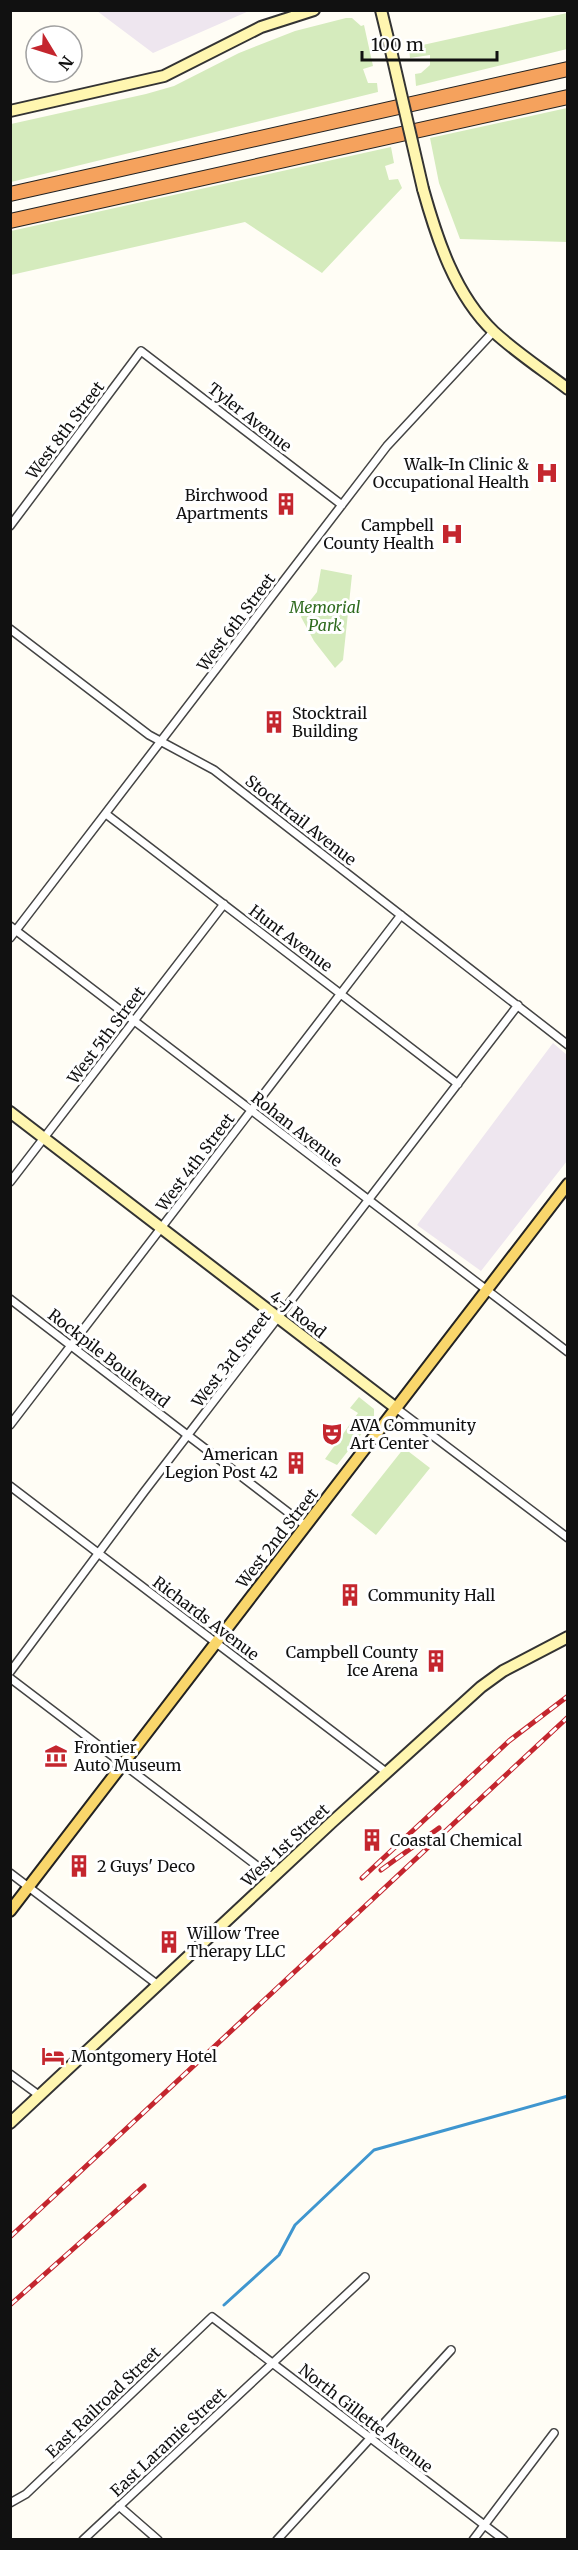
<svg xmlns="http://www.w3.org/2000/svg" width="578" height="2550" font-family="Merriweather,serif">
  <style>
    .industrial { fill: #eee6ef }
    .green { fill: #d5ebbd }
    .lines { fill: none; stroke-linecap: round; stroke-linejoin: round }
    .stream { stroke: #3f96cf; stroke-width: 3 }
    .street-casing { stroke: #444; stroke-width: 10 }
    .secondary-casing { stroke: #333; stroke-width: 14 }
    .primary-casing { stroke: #222; stroke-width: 14 }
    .highway-casing { stroke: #222; stroke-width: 16 }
    .street { stroke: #fff; stroke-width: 7 }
    .secondary { stroke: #fff6b0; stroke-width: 10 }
    .primary { stroke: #f9d66b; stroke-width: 10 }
    .highway { stroke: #f5a25d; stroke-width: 14 }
    .rail-casing { stroke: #c4262e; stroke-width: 5 }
    .rail { stroke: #fff; stroke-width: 3; stroke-dasharray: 9; stroke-linecap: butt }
    .secondary-bridge-casing { stroke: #333; stroke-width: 14; stroke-linecap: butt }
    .secondary-bridge { stroke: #fff6b0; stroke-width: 10 }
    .labels { text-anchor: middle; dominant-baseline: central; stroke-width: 6; stroke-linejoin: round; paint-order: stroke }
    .street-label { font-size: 16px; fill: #111; stroke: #fff }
    .poi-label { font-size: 16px; fill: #111; stroke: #fff; text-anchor: start }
    .park-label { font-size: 16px; font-style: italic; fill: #2f6b1f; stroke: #fff }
  </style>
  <rect width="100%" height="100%" fill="#fffdf5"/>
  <path class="industrial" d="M 97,11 L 249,11 L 153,53 Z
    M 553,1043 L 567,1055 L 567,1161 L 481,1271 L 417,1225 Z"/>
  <path class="green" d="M 567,13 L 567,49 L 416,86 L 415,74 L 421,73 L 430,65 L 430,55 L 410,58 L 409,48 Z
    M 346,18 L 352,18 L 361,26 L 364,25 L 373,66 L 363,69 L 368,83 L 377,83 L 378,92 L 11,182 L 11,124 L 146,94 L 174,86 L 239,53 L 295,31 Z
    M 567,108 L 567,242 L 460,239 L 439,183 L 430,138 Z
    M 391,147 L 394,163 L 385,166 L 389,180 L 398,179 L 402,188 L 322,273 L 245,222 L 11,275 L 11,231 Z
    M 321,569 L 352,575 L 343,660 L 335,668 L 314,641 L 301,617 L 305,607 L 317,592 Z
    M 359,1397 L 374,1409 L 374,1418 L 337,1465 L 325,1459 L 358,1413 L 350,1408 Z
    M 404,1448 L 430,1468 L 376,1535 L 351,1515 Z"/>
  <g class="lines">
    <path class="stream" d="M 224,2305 L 279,2255 L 295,2225 L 374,2150 L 568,2096"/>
    <g class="street-casing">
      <path id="street" d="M 10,526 L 141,351 L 342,505
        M 10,629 L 149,735 L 214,770 L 568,1045
        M 106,814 L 458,1084
        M 10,926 L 568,1352
        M 10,938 L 387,446 L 494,331
        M 10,1182 L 224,904
        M 10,1299 L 306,1526
        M 396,1408 L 568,1538
        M 10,1425 L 401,915
        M 10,1486 L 386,1772
        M 10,1672 L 144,1492 L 518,1005
        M 10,1678 L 273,1878
        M 10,1873 L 158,1985
        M 10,2074 L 40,2096
        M 10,2503 L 26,2494 L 212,2317 L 504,2540
        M 119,2506 L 158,2540
        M 83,2540 L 365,2277
        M 277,2540 L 451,2350
        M 473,2540 L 554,2433"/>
    </g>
    <g class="secondary-casing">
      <path id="secondary" d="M 381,10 L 392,55
        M 10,111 L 164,76 L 261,27 L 314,10
        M 423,189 C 437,239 455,295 494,332 C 517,353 543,370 568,389
        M 10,1112 L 396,1408
        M 10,2123 L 331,1823 L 481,1687 L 503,1671 L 568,1637"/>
    </g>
    <g class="primary-casing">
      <path id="primary" d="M 10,1911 L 568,1184"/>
    </g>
    <g class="highway-casing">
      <path id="highway" d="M 10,194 L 568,69
        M 10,221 L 568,97"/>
    </g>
    <use href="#street" class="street"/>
    <use href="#secondary" class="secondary"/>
    <use href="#primary" class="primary"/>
    <use href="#highway" class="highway"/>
    <g class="rail-casing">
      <path id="rail" d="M 381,1870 L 439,1828
        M 362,1878 L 509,1741 L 568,1696
        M 10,2237 L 568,1717
        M 10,2305 L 144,2186"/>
    </g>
    <use href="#rail" class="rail"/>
    <g class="secondary-bridge-casing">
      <path id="secondary-bridge" d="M 392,55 L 423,189"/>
    </g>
    <use href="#secondary-bridge" class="secondary-bridge"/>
  </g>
  <defs>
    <g id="hospital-bare" transform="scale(1.8)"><path d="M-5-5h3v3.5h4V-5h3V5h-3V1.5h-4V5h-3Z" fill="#c4262e" stroke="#fff" stroke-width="2.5" paint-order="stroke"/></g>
    <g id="building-bare" transform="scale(1.8)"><path d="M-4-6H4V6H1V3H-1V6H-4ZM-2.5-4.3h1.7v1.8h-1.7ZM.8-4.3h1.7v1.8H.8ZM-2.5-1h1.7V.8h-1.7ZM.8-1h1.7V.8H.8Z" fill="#c4262e" stroke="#fff" stroke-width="2.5" paint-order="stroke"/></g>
    <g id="theatre-bare" transform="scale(1.8)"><path d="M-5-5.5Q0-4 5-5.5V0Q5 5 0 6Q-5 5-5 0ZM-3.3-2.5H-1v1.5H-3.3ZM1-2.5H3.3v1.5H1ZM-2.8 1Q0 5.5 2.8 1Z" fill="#c4262e" stroke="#fff" stroke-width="2.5" paint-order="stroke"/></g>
    <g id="museum-bare" transform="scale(1.8)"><path d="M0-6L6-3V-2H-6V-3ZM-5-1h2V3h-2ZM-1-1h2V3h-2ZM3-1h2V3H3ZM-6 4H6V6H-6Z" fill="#c4262e" stroke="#fff" stroke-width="2.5" paint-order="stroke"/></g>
    <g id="hotel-bare" transform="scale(1.8)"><path d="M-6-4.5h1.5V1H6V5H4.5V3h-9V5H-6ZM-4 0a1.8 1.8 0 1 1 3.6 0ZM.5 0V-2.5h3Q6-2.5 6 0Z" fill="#c4262e" stroke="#fff" stroke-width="2.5" paint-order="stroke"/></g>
  </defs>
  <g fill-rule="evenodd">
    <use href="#hospital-bare" x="547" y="473"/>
    <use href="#building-bare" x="286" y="504"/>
    <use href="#hospital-bare" x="452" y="534"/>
    <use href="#building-bare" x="274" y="722"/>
    <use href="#theatre-bare" x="332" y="1434"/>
    <use href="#building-bare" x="296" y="1463"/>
    <use href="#building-bare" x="350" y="1595"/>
    <use href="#building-bare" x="436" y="1661"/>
    <use href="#museum-bare" x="56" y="1756"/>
    <use href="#building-bare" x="372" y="1840"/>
    <use href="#building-bare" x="79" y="1866"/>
    <use href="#building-bare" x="169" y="1942"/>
    <use href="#hotel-bare" x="53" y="2056"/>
  </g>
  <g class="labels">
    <g class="street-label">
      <text transform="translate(250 417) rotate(38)">Tyler Avenue</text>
      <text transform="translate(65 430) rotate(-53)">West 8th Street</text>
      <text transform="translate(236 622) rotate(-53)">West 6th Street</text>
      <text transform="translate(301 820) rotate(38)">Stocktrail Avenue</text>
      <text transform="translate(291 938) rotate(37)">Hunt Avenue</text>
      <text transform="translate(106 1035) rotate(-53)">West 5th Street</text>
      <text transform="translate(297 1129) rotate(38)">Rohan Avenue</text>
      <text transform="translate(195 1162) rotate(-53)">West 4th Street</text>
      <text transform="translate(298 1314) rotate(38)">4-J Road</text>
      <text transform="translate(109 1358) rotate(38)">Rockpile Boulevard</text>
      <text transform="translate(231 1359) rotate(-52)">West 3rd Street</text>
      <text transform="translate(277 1538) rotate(-52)">West 2nd Street</text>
      <text transform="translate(206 1618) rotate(37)">Richards Avenue</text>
      <text transform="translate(285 1845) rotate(-43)">West 1st Street</text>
      <text transform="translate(103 2402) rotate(-44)">East Railroad Street</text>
      <text transform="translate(366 2418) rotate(38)">North Gillette Avenue</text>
      <text transform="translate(168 2442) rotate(-43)">East Laramie Street</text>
    </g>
    <g class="poi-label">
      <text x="529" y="464" text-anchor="end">Walk-In Clinic &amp;<tspan x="529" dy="18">Occupational Health</tspan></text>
      <text x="268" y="495" text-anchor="end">Birchwood<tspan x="268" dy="18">Apartments</tspan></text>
      <text x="434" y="525" text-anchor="end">Campbell<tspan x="434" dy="18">County Health</tspan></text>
      <text x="292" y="713">Stocktrail<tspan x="292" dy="18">Building</tspan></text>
      <text x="350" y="1425">AVA Community<tspan x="350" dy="18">Art Center</tspan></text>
      <text x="278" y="1454" text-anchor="end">American<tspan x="278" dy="18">Legion Post 42</tspan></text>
      <text x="368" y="1595">Community Hall</text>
      <text x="418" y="1652" text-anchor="end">Campbell County<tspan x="418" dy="18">Ice Arena</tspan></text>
      <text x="74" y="1747">Frontier<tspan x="74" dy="18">Auto Museum</tspan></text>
      <text x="390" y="1840">Coastal Chemical</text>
      <text x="97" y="1866">2 Guys' Deco</text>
      <text x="187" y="1933">Willow Tree<tspan x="187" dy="18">Therapy LLC</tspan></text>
      <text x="71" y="2056">Montgomery Hotel</text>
    </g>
    <g class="park-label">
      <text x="325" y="607">Memorial<tspan x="325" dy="18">Park</tspan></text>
    </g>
  </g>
  <rect width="578" height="2550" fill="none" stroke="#111111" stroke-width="24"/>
  <g transform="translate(54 54) rotate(128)"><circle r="28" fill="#ffffff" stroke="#a0a0a0" stroke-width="1.5"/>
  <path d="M0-4.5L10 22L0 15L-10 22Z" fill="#c4262e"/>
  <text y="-9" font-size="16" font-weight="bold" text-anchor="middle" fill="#111111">N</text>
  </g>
  <path d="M362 51v9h135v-9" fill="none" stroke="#111111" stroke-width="3"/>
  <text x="371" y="51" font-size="18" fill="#111111" stroke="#ffffff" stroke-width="4.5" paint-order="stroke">100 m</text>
</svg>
